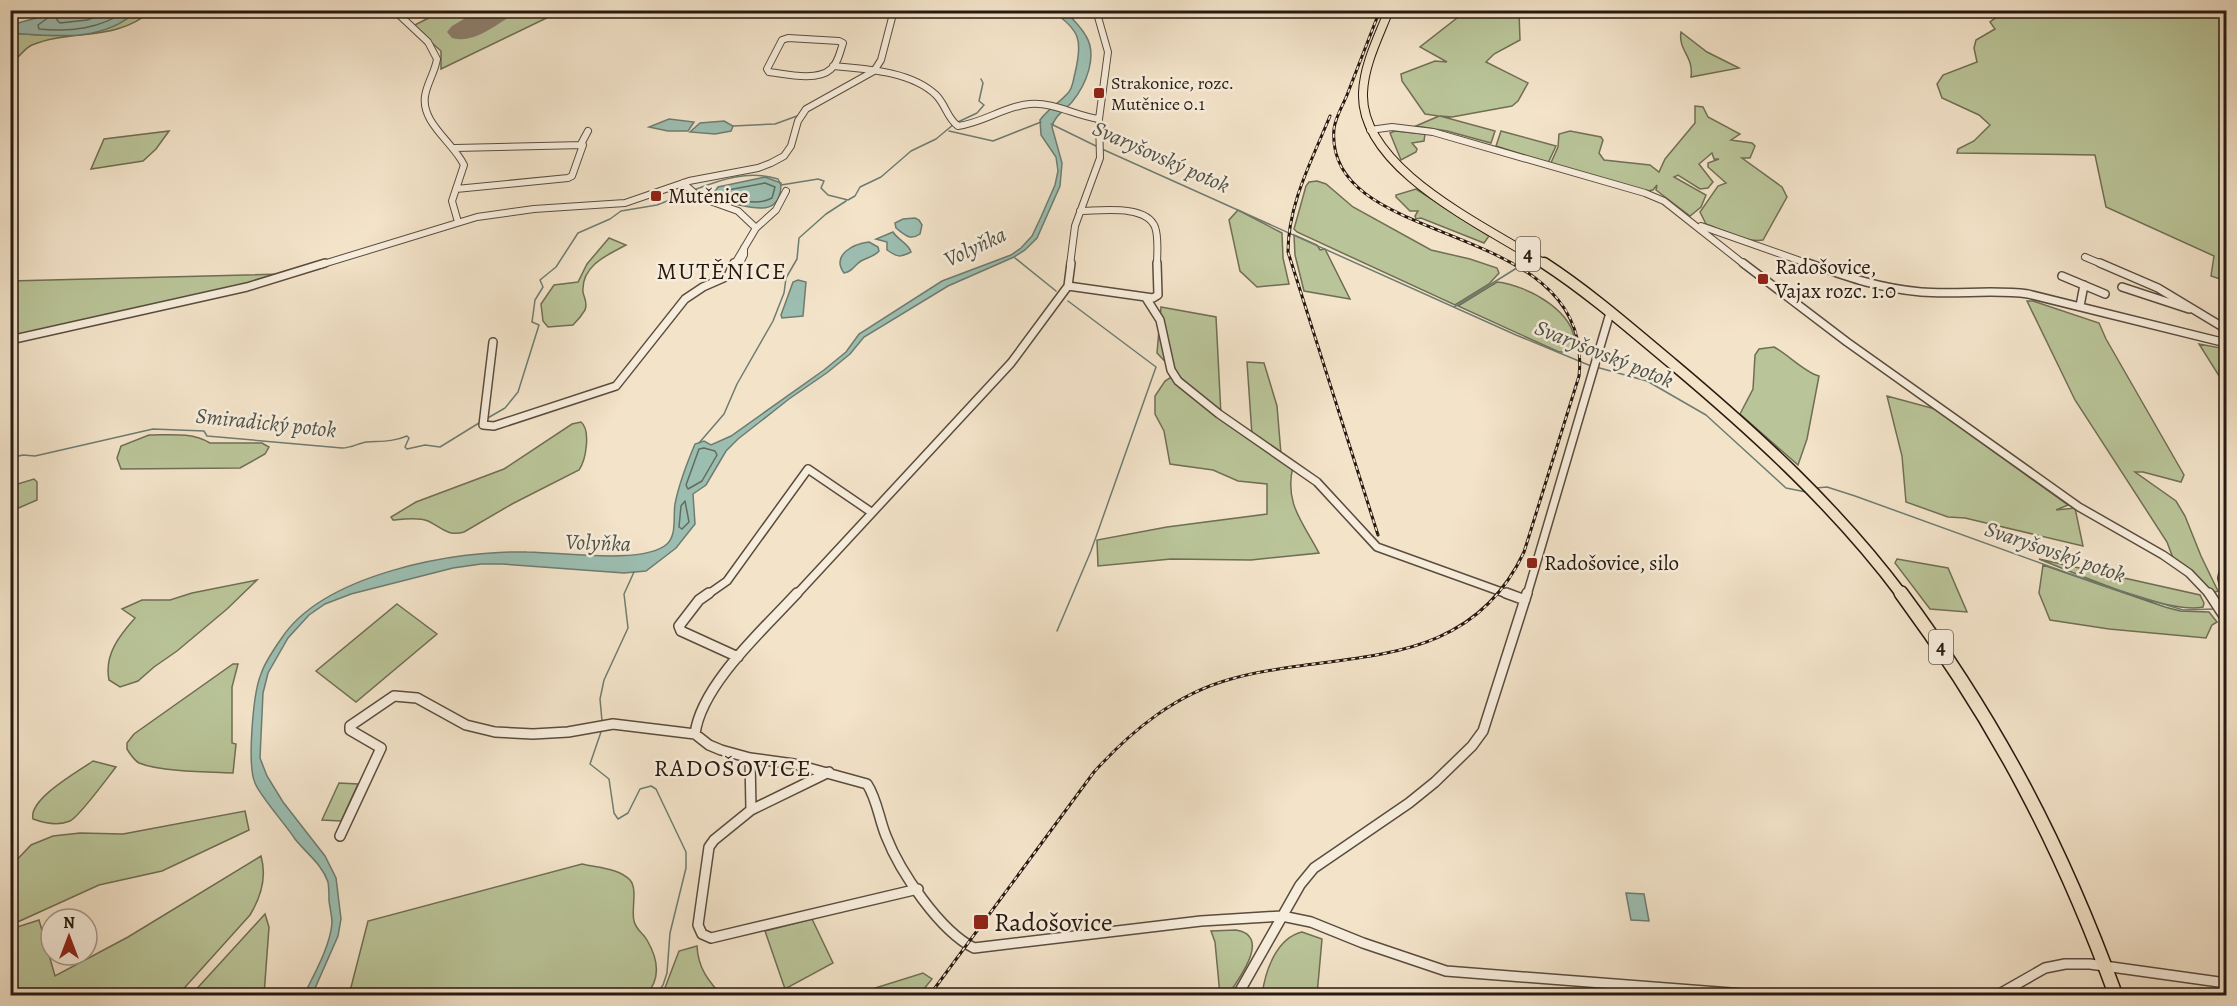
<svg xmlns="http://www.w3.org/2000/svg" width="2237" height="1006" font-family="Alegreya,serif">
  <style>
    .green { fill: #b9c498; stroke: #706e54; stroke-width: 1.5 }
    .water { fill: #9cbeb1; stroke: #6d7c71; stroke-width: 1.5 }
    .lines { fill: none; stroke-linecap: round; stroke-linejoin: round }
    .shore { stroke: #626c60; stroke-width: 1.5 }
    .stream { stroke: #6d7c71; stroke-width: 1.5 }
    .runway { fill: #8d7e6c; fill-rule: evenodd }
    .minor-far2-casing { stroke: #5a4c3e; stroke-width: 8 }
    .minor-far1-casing { stroke: #5a4c3e; stroke-width: 10 }
    .minor-casing { stroke: #5a4c3e; stroke-width: 12 }
    .major-far2-casing { stroke: #271910; stroke-width: 10 }
    .major-far1-casing { stroke: #271910; stroke-width: 13 }
    .major-casing { stroke: #271910; stroke-width: 16 }
    .minor-far2 { stroke: #f7eddc; stroke-width: 6 }
    .minor-far1 { stroke: #f7eddc; stroke-width: 7 }
    .minor { stroke: #f7eddc; stroke-width: 9 }
    .major-far2 { stroke: #f3e3c9; stroke-width: 8 }
    .major-far1 { stroke: #f3e3c9; stroke-width: 10 }
    .major { stroke: #f3e3c9; stroke-width: 13 }
    .rail-casing { stroke: #271910; stroke-width: 3 }
    .rail { stroke: #f7eddc; stroke-width: 1.5; stroke-dasharray: 4; stroke-linecap: butt }
    .poi-dot { fill: #8f2418; stroke: #f7eddc; stroke-width: 2 }
    .labels { text-anchor: middle; dominant-baseline: central; stroke-width: 5; stroke-linejoin: round; paint-order: stroke }
    .far-poi-label { font-size: 18px; fill: #271910; stroke: #f7eddc; text-anchor: start }
    .shield { fill: #f7eddc; stroke: #65594d; stroke-width: 1.5 }
    .shield-label { font-size: 20px; font-weight: bold; fill: #271910 }
    .poi-label { font-size: 21px; fill: #271910; stroke: #f7eddc; text-anchor: start }
    .water-label { font-size: 22px; font-style: italic; fill: #505348; stroke: #f7eddc }
    .quarter-label { font-size: 24px; letter-spacing: 1.5px; fill: #271910; stroke: #f7eddc }
    .near-poi-label { font-size: 26px; fill: #271910; stroke: #f7eddc; text-anchor: start }
  </style>
  <rect width="100%" height="100%" fill="#f3e3c9"/>
  <filter id="stains"><feTurbulence type="fractalNoise" baseFrequency=".00333" numOctaves="4"/><feColorMatrix values="0 0 0 0 .2 0 0 0 0 .09 0 0 0 0 .02 0 0 0 .5 -.17"/></filter>
  <radialGradient id="worn" r=".72"><stop offset=".6" stop-color="#630" stop-opacity="0"/><stop offset="1" stop-color="#630" stop-opacity=".3"/></radialGradient>
  <path class="green" d="M 1516,10 L 1519,12 L 1520,40 L 1494,54 L 1486,62 L 1528,83 L 1518,101 L 1512,106 L 1452,117 L 1440,116 L 1495,131 L 1491,143 L 1447,131 L 1416,126 L 1439,116 L 1425,114 L 1402,81 L 1401,74 L 1435,61 L 1447,62 L 1420,47 L 1466,11 Z
    M 136,11 L 151,11 C 116,42 72,29 32,45 C 23,49 20,58 11,62 L 10,33 C 50,36 105,42 136,11 Z
    M 442,11 L 561,11 L 441,69 L 441,51 L 413,26 Z
    M 2005,11 L 2226,11 L 2226,281 L 2211,276 L 2214,256 L 2106,207 L 2095,155 L 1957,153 L 1958,149 L 1974,141 L 1990,125 L 1979,115 L 1942,98 L 1937,84 L 1943,75 L 1977,62 L 1974,48 L 1976,40 L 1995,29 L 1990,22 Z
    M 1681,32 L 1707,52 L 1739,68 L 1691,77 C 1694,56 1678,51 1681,32 Z
    M 1695,106 L 1703,107 L 1708,117 L 1740,134 L 1731,140 L 1752,143 L 1755,146 L 1750,158 L 1742,158 L 1782,187 L 1787,197 L 1763,240 C 1746,243 1722,230 1706,224 L 1700,212 L 1718,186 L 1726,183 L 1708,167 L 1708,163 L 1719,159 L 1714,159 L 1712,153 L 1699,164 L 1713,182 L 1708,188 L 1700,189 L 1678,175 L 1674,177 L 1706,195 L 1701,207 L 1690,216 L 1656,190 L 1657,185 L 1653,190 L 1647,191 L 1550,165 L 1558,147 L 1559,134 L 1570,131 L 1601,137 L 1603,140 L 1599,153 L 1604,160 L 1650,165 L 1659,172 L 1665,159 L 1695,123 Z
    M 169,131 L 156,149 L 143,161 L 91,169 L 104,139 Z
    M 1395,131 L 1425,134 L 1424,141 L 1412,143 L 1417,149 L 1416,152 L 1401,160 L 1390,133 Z
    M 1501,131 L 1556,146 L 1548,163 L 1496,146 Z
    M 1317,181 L 1326,184 L 1353,207 L 1431,250 L 1470,259 L 1497,268 L 1499,273 L 1489,284 L 1455,305 L 1297,232 L 1294,229 L 1306,186 L 1309,182 Z
    M 1416,189 L 1489,236 L 1484,243 L 1421,218 L 1416,219 L 1415,216 L 1418,211 L 1410,211 L 1396,197 L 1396,195 Z
    M 1238,210 L 1282,233 L 1283,258 L 1289,284 L 1257,287 L 1240,271 L 1229,220 Z
    M 1294,235 L 1317,245 L 1320,250 L 1325,249 L 1350,299 L 1304,291 L 1295,255 Z
    M 609,238 L 626,245 C 607,255 581,266 583,292 C 584,298 588,303 585,310 C 582,315 577,321 573,325 L 548,327 L 543,321 L 541,304 L 554,285 L 578,282 L 587,264 Z
    M 283,274 L 185,299 L 11,337 L 10,281 Z
    M 1497,282 C 1527,285 1580,313 1574,349 L 1570,352 L 1559,352 L 1458,306 Z
    M 2027,301 L 2033,301 L 2099,323 L 2106,339 L 2184,475 L 2181,482 L 2143,472 L 2135,472 L 2176,501 L 2185,516 L 2201,556 L 2218,591 L 2213,593 L 2173,558 L 2167,542 L 2075,400 Z
    M 1161,307 L 1216,317 L 1221,415 L 1197,395 L 1157,353 Z
    M 2199,344 L 2226,349 L 2226,387 Z
    M 1774,347 C 1789,355 1804,372 1819,376 L 1807,439 L 1798,465 L 1740,414 L 1753,389 L 1755,355 L 1759,349 Z
    M 1247,362 L 1264,363 L 1277,406 L 1281,454 L 1252,435 Z
    M 1173,376 L 1293,466 C 1284,504 1303,522 1319,553 L 1251,560 L 1171,559 L 1098,566 L 1097,540 L 1167,527 L 1267,514 L 1267,484 L 1238,481 L 1213,470 L 1170,464 L 1164,431 L 1155,414 L 1155,396 L 1165,381 Z
    M 1887,396 L 1935,409 L 2068,505 L 2056,510 L 2075,508 L 2083,546 L 1965,518 L 1948,517 L 1906,502 L 1902,456 Z
    M 581,422 C 591,430 586,460 579,470 L 512,504 L 464,532 C 448,537 441,527 428,521 C 418,517 404,519 393,520 L 391,517 L 416,502 L 504,469 L 572,424 Z
    M 149,435 C 169,435 192,432 210,443 L 262,443 L 269,447 L 265,454 L 240,468 L 121,469 L 117,458 L 121,446 Z
    M 34,479 L 37,482 L 37,500 L 14,510 L 11,506 L 11,486 Z
    M 1897,559 L 1948,568 L 1967,612 L 1930,609 L 1895,563 Z
    M 2039,559 L 2200,595 L 2204,603 L 2203,607 C 2169,615 2075,573 2039,559 Z
    M 2043,565 L 2165,607 L 2180,611 L 2209,612 L 2217,622 L 2212,625 L 2206,638 L 2109,629 L 2050,620 L 2039,593 Z
    M 257,580 L 227,609 L 177,651 L 154,667 L 138,681 L 120,687 L 109,680 C 104,655 119,636 135,618 L 122,609 L 142,600 L 170,600 L 192,593 Z
    M 397,604 L 437,634 L 356,702 L 316,671 Z
    M 233,664 L 238,664 L 232,687 L 232,743 L 236,744 L 233,773 C 209,772 161,772 139,763 C 134,760 130,754 127,749 L 127,743 L 134,734 Z
    M 93,761 L 116,767 C 108,777 79,817 70,821 C 58,826 44,823 33,819 C 28,799 79,771 93,761 Z
    M 339,783 L 358,784 L 341,821 L 322,820 Z
    M 245,811 L 249,830 L 162,871 L 99,885 L 11,925 L 11,866 L 31,845 L 53,836 L 80,833 L 123,834 Z
    M 261,856 C 267,877 261,897 250,915 L 178,995 L 11,995 L 11,929 L 39,920 L 55,976 L 128,937 Z
    M 582,864 C 598,868 618,868 630,880 C 638,889 631,910 634,921 C 636,930 643,933 647,940 C 658,959 661,979 646,995 L 349,995 L 368,921 Z
    M 265,914 L 269,927 L 264,995 L 191,995 Z
    M 812,919 L 833,963 L 785,989 L 765,931 Z
    M 1236,930 C 1273,936 1237,981 1228,995 L 1220,995 L 1215,942 L 1211,931 Z
    M 1302,932 L 1322,939 L 1317,995 L 1262,995 C 1265,972 1276,938 1302,932 Z
    M 697,946 C 698,968 708,980 721,995 L 660,995 L 663,993 L 679,951 Z
    M 923,973 L 932,979 L 919,995 L 853,995 Z"/>
  <path class="water" d="M 47,11 L 47,10 L 136,11 C 104,43 51,36 11,33 L 11,25 L 36,18 Z
    M 1052,11 L 1065,11 C 1072,18 1081,27 1086,36 C 1098,56 1086,85 1072,102 C 1065,110 1054,116 1052,127 L 1062,163 L 1060,186 L 1037,238 L 1025,250 L 1014,257 L 948,286 L 864,337 L 850,354 L 828,372 L 789,399 L 738,439 L 726,451 L 706,485 L 693,494 L 695,524 L 676,548 L 646,571 L 624,573 L 502,564 L 481,564 L 453,568 L 351,594 L 325,604 L 309,615 L 288,638 L 268,673 L 263,693 L 260,758 L 267,776 L 283,802 L 325,856 L 336,878 L 341,919 L 338,936 L 312,995 L 304,995 C 314,974 330,947 332,923 C 332,916 330,908 329,901 C 329,895 329,888 328,882 C 322,864 306,853 295,839 C 286,825 260,796 255,783 C 247,765 253,693 261,674 C 265,662 274,649 281,639 C 323,574 455,550 527,552 C 559,552 644,565 667,544 C 677,535 673,516 675,504 C 679,483 687,463 695,444 L 704,441 L 711,445 L 731,436 L 824,370 L 846,352 L 859,334 L 942,281 L 1011,255 L 1021,248 L 1032,236 L 1041,217 L 1055,185 L 1058,171 L 1056,157 L 1041,135 L 1040,120 C 1048,109 1059,103 1067,94 C 1073,89 1073,80 1075,73 C 1083,40 1080,30 1052,11 Z
    M 669,119 L 694,122 L 688,131 L 668,131 L 649,127 Z
    M 724,121 L 733,126 L 731,131 L 715,134 L 690,132 L 700,123 Z
    M 765,177 L 781,183 C 781,213 761,210 739,205 C 731,203 723,202 715,198 L 714,193 L 718,187 Z
    M 915,218 L 919,220 L 922,225 L 920,234 C 910,241 905,235 896,228 L 895,223 L 903,219 Z
    M 893,232 C 898,240 909,244 911,252 C 900,258 897,257 887,250 L 887,242 L 876,239 Z
    M 869,242 L 878,247 L 879,251 C 874,257 868,257 861,261 C 854,265 853,272 844,273 C 831,255 853,244 869,242 Z
    M 798,280 L 806,282 L 803,316 L 782,318 L 781,315 L 793,282 Z
    M 1626,893 L 1644,894 L 1649,921 L 1631,920 Z"/>
  <g class="lines">
    <path class="shore" d="M 52,10 L 49,17 L 38,25 L 39,29 C 71,32 100,29 127,10
      M 59,10 L 57,20 L 60,23 L 87,20 L 114,10
      M 765,183 L 775,187 L 772,198 C 757,206 740,201 726,194 L 728,190 Z
      M 704,448 L 715,451 L 717,455 L 702,481 L 688,489 L 686,485 L 699,449 Z
      M 685,501 L 689,522 L 682,529 L 679,527 L 681,506 Z"/>
    <path class="stream" d="M 958,122 L 977,113 L 984,105 L 979,101 L 983,83 L 981,79
      M 1051,124 L 1098,147
      M 733,126 L 775,124 L 797,116
      M 949,131 L 993,141 L 1041,122
      M 1102,149 L 1516,335 L 1591,366
      M 694,190 C 722,179 749,170 778,179 L 781,185 L 818,179 L 824,181 L 821,188 L 828,195 L 848,200 L 855,196 L 860,187 L 881,177 L 911,151 L 936,139 L 954,124
      M 1015,258 L 1056,291
      M 1454,307 L 1520,266
      M 1596,367 L 1647,381 L 1706,415 L 1786,488 L 1806,492
      M 486,419 L 505,408 L 518,392 L 539,325 L 532,322 L 535,300 L 543,287 L 540,280 L 556,267 L 578,233 L 610,219 L 621,211 L 657,205 L 690,192
      M 699,443 L 724,414 L 737,384 L 773,321 L 784,293 L 786,278 L 797,259 L 799,238 L 826,214 L 846,201
      M 10,458 L 23,455 L 35,456 L 153,429 L 204,431 L 207,436 L 342,448 C 352,448 358,443 367,442 C 381,441 393,442 407,436 L 409,438 L 405,447 L 407,449 L 425,445 L 440,447 L 479,423
      M 1816,488 L 1827,487 L 1855,496 L 2101,585 L 2183,610 L 2214,609
      M 1057,631 L 1091,551 L 1156,367 L 1068,301
      M 602,721 L 600,699 L 604,680 L 628,628 L 624,594 L 634,572
      M 602,729 L 590,764 L 609,779 L 614,813 L 618,819 L 628,813 L 640,789 L 651,786 L 656,789 L 686,852 L 686,868 L 670,933 L 667,973 L 663,985 L 655,996"/>
    <path class="runway" d="M 479,10 L 515,10 L 511,16 C 493,27 473,44 452,38 L 447,32 L 452,26 Z"/>
    <g class="minor-far2-casing">
      <path id="minor-far2" d="M 394,10 L 428,42 L 437,59 C 435,72 427,83 425,96 C 421,123 453,142 464,165 L 452,201 L 458,222
        M 788,38 L 839,41 L 843,43 C 840,52 838,63 831,69 C 817,82 785,74 769,72 L 767,69 L 782,40 Z
        M 833,66 C 866,69 911,71 936,95 C 946,105 947,118 958,126 C 983,123 1005,106 1030,104 C 1054,102 1076,116 1099,119
        M 1370,130 L 1392,127 L 1433,132 L 1645,193 L 1664,201 L 1745,265
        M 581,144 L 588,131
        M 455,148 L 583,145 L 572,176 L 568,178 L 456,189
        M 683,183 L 699,197 L 738,211 L 756,228 L 734,265
        M 1080,211 C 1100,211 1146,204 1155,227 C 1159,238 1157,253 1157,265
        M 1701,226 L 1812,265
        M 756,228 L 776,210 L 786,191
        M 2085,257 L 2104,265
        M 320,265 L 477,217 L 534,209 L 625,203 L 689,181 L 758,168 L 771,163 L 784,156 L 791,146 L 798,121 L 806,109 L 874,71 L 881,60 L 894,10
        M 739,265 L 744,255 L 744,248
        M 1070,265 L 1075,226 L 1100,158 L 1099,119 L 1108,52 L 1096,10"/>
    </g>
    <g class="minor-far1-casing">
      <path id="minor-far1" d="M 1743,263 L 1847,342 L 2079,507 L 2163,555 L 2189,573 L 2210,595
        M 1808,263 C 1848,277 1878,288 1921,292 C 1957,295 1992,289 2028,294 L 2226,343
        M 2100,263 L 2158,288 L 2226,329
        M 731,273 L 740,263
        M 2062,276 L 2105,294
        M 1068,286 L 1153,298 L 1158,295 L 1157,263
        M 2122,287 L 2189,309
        M 1146,298 L 1160,320 L 1171,370 L 1178,381 L 1219,414 L 1317,482 L 1377,547 L 1510,595
        M 2080,306 L 2084,285
        M 10,340 L 247,287 L 325,263
        M 493,342 L 483,425 L 494,426 L 616,386 L 685,299 L 703,287 L 728,276 L 734,263
        M 707,595 L 727,581 L 808,469 L 871,512
        M 796,595 L 1011,363 L 1068,286 L 1071,263
        M 1527,595 L 1610,313
        M 2226,595 L 2222,578 L 2226,562"/>
    </g>
    <g class="minor-casing">
      <path id="minor" d="M 709,593 L 699,600 L 679,626 L 681,631 L 738,657
        M 1506,593 L 1525,600
        M 2209,593 L 2226,619
        M 695,734 C 701,685 764,629 797,593
        M 750,758 L 751,810 L 714,840 L 709,847 L 698,925 L 702,934 L 711,938 L 918,889
        M 751,810 L 829,772
        M 340,836 L 381,748 L 350,730 L 350,726 L 394,696 L 417,698 L 466,725 L 495,732 L 533,734 L 568,732 L 613,724 L 695,734 L 709,745 L 721,750 L 750,758 L 794,764 L 867,784 C 877,799 879,819 886,836 C 900,872 940,931 974,948 L 1201,921 L 1282,916 L 1311,922 L 1363,943 L 1446,971 L 1770,996
        M 1237,996 L 1300,885 L 1314,868 L 1409,803 L 1435,782 L 1472,746 L 1483,731 L 1527,593
        M 1996,996 L 2045,968 L 2065,964 L 2090,964 L 2226,983"/>
    </g>
    <g class="major-far2-casing">
      <path id="major-far2" d="M 1389,10 C 1379,36 1364,64 1363,93 C 1360,171 1490,228 1546,265"/>
    </g>
    <g class="major-far1-casing">
      <path id="major-far1" d="M 1544,263 C 1590,293 1632,330 1674,365 C 1756,434 1837,508 1902,595"/>
    </g>
    <g class="major-casing">
      <path id="major" d="M 1901,593 C 1997,723 2061,845 2116,996"/>
    </g>
    <use href="#minor-far2" class="minor-far2"/>
    <use href="#minor-far1" class="minor-far1"/>
    <use href="#minor" class="minor"/>
    <use href="#major-far2" class="major-far2"/>
    <use href="#major-far1" class="major-far1"/>
    <use href="#major" class="major"/>
    <g class="rail-casing">
      <path id="rail" d="M 1330,116 C 1312,160 1288,204 1288,252 L 1378,535
        M 929,996 L 1094,772 C 1132,730 1176,694 1231,679 C 1340,649 1466,676 1524,552 L 1579,376 C 1596,216 1323,252 1334,129 C 1335,118 1343,105 1347,95 C 1358,67 1369,38 1380,10"/>
    </g>
    <use href="#rail" class="rail"/>
  </g>
  <g class="poi-dot">
    <rect x="1093" y="87" width="12" height="12" rx="3"/>
    <rect x="650" y="190" width="12" height="12" rx="3"/>
    <rect x="1757" y="273" width="12" height="12" rx="3"/>
    <rect x="1526" y="557" width="12" height="12" rx="3"/>
    <rect x="973" y="914" width="16" height="16" rx="3"/>
  </g>
  <g class="labels">
    <g class="far-poi-label">
      <text x="1111" y="83">Strakonice, rozc.<tspan x="1111" dy="21">Mutěnice 0.1</tspan></text>
    </g>
    <g class="shield">
      <rect x="1516" y="237" width="24" height="34" rx="4.5"/>
      <rect x="1929" y="630" width="24" height="34" rx="4.5"/>
    </g>
    <g class="shield-label">
      <text x="1528" y="254">4</text>
      <text x="1941" y="647">4</text>
    </g>
    <g class="poi-label">
      <text x="668" y="196">Mutěnice</text>
      <text x="1775" y="267">Radošovice,<tspan x="1775" dy="24">Vajax rozc. 1.0</tspan></text>
      <text x="1544" y="563">Radošovice, silo</text>
    </g>
    <g class="water-label">
      <text transform="translate(1161 157) rotate(24)">Svaryšovský potok</text>
      <text transform="translate(975 247) rotate(-25)">Volyňka</text>
      <text transform="translate(1604 354) rotate(22)">Svaryšovský potok</text>
      <text transform="translate(266 423) rotate(6)">Smiradický potok</text>
      <text transform="translate(598 543) rotate(2)">Volyňka</text>
      <text transform="translate(2055 552) rotate(19)">Svaryšovský potok</text>
    </g>
    <g class="quarter-label">
      <text x="722" y="271">MUTĚNICE</text>
      <text x="733" y="768">RADOŠOVICE</text>
    </g>
    <g class="near-poi-label">
      <text x="994" y="922">Radošovice</text>
    </g>
  </g>
  <rect width="2237" height="1006" fill="none" stroke="#f3e3c9" stroke-width="36"/>
  <rect x="12" y="12" width="2213" height="982" fill="none" stroke="#271910" stroke-width="3"/>
  <rect x="18" y="18" width="2201" height="970" fill="none" stroke="#271910" stroke-width="1.5"/>
  <g transform="translate(69 937)"><circle r="28" fill="#f7eddc" stroke="#a4988a" stroke-width="1.5"/>
  <path d="M0-4.5L10 22L0 15L-10 22Z" fill="#8f2418"/>
  <text y="-9" font-size="16" font-weight="bold" text-anchor="middle" fill="#271910">N</text>
  </g>
  <rect width="100%" height="100%" filter="url(#stains)"/>
  <rect width="100%" height="100%" fill="url(#worn)"/>
</svg>
